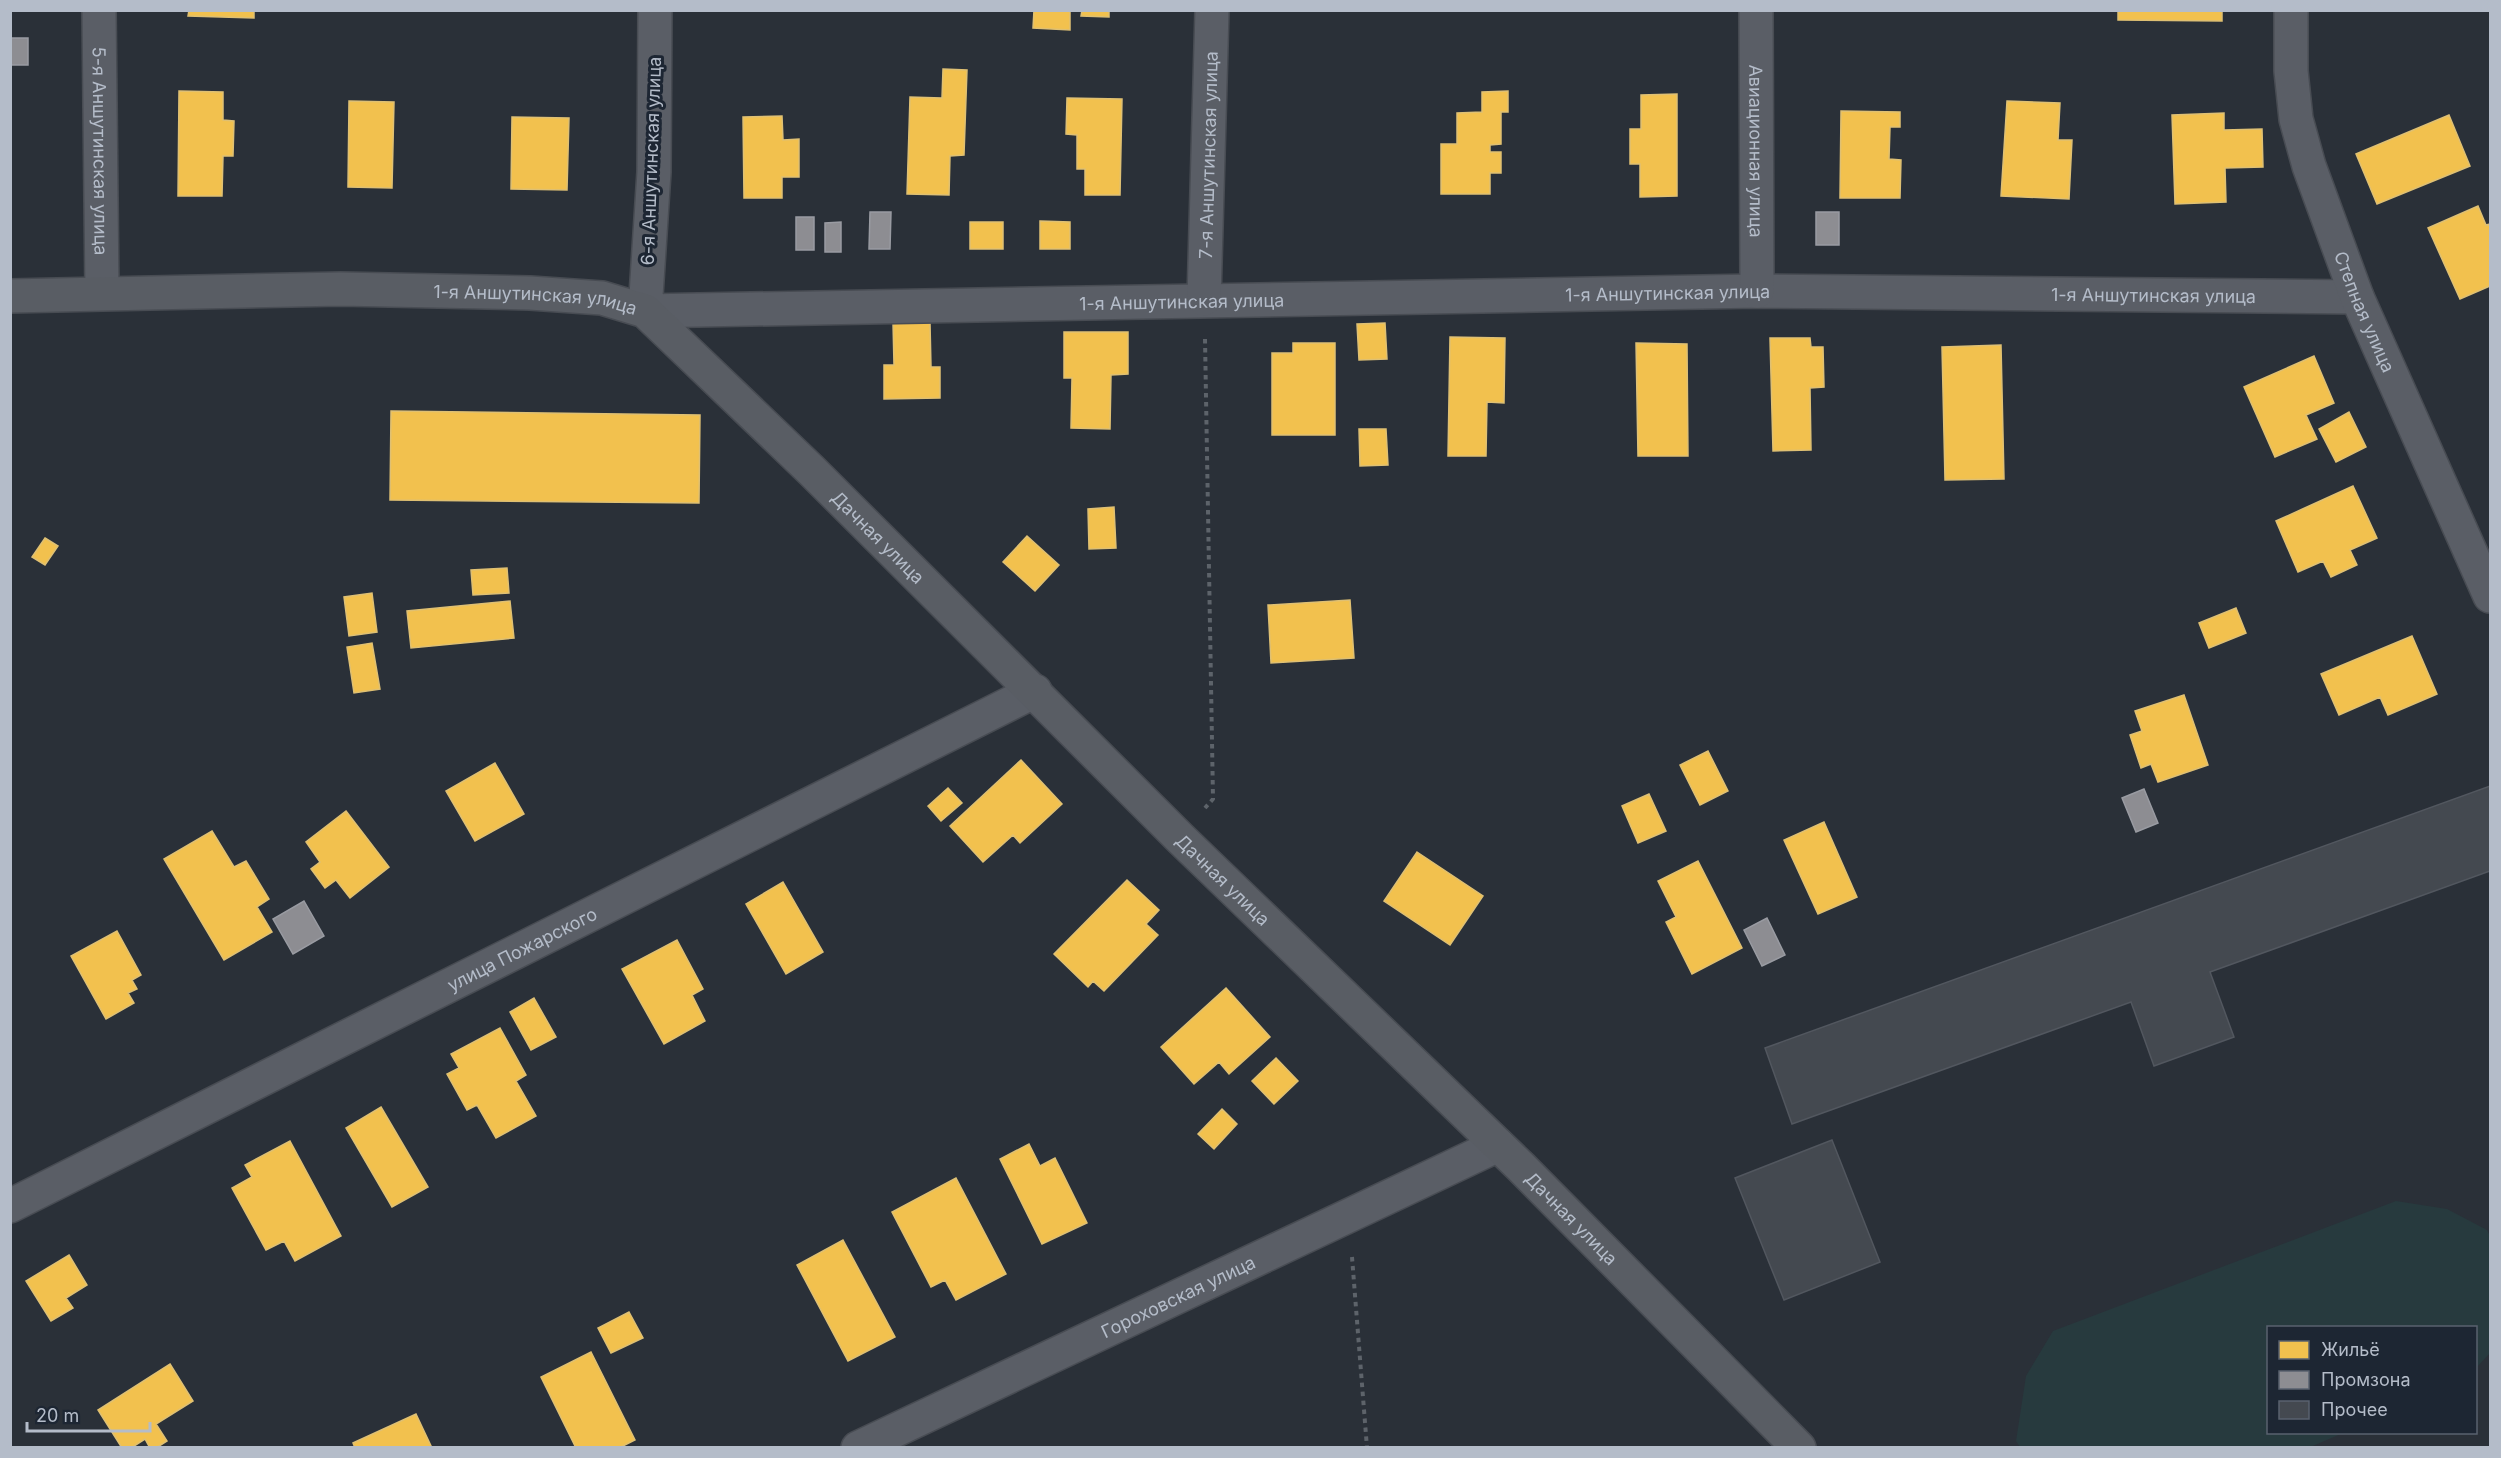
<svg xmlns="http://www.w3.org/2000/svg" width="2501" height="1458" font-family="Inter,sans-serif">
  <style>
    .green { fill: #273a3e }
    .homes { fill: #f2c14e; stroke: #dfc073; stroke-width: 1.5 }
    .industry { fill: #8d8d92; stroke: #999ba2; stroke-width: 1.5 }
    .building { fill: #444950; stroke: #52575f; stroke-width: 1.5 }
    .lines { fill: none; stroke-linecap: round; stroke-linejoin: round }
    .street-casing { stroke: #484c53; stroke-width: 36 }
    .secondary-casing { stroke: #484c53; stroke-width: 36 }
    .path { stroke: #5d636a; stroke-width: 4; stroke-dasharray: 4.5 4.5; stroke-linecap: butt }
    .street { stroke: #5a5e66; stroke-width: 33 }
    .secondary { stroke: #595d64; stroke-width: 33 }
    .labels { text-anchor: middle; dominant-baseline: central; stroke-width: 6; stroke-linejoin: round; paint-order: stroke }
    .street-label { font-size: 18px; fill: #b4bcc9; stroke: #1d2633 }
  </style>
  <rect width="100%" height="100%" fill="#2a3038"/>
  <path class="green" d="M 2396,1201 L 2447,1209 L 2487,1230 L 2490,1236 L 2490,1353 L 2476,1368 L 2476,1328 L 2268,1328 L 2268,1432 L 2343,1433 L 2308,1448 L 2020,1447 L 2016,1441 L 2026,1376 L 2053,1331 Z"/>
  <path class="homes" d="M 189,10 L 297,10 L 254,11 L 254,18 L 188,16 Z
    M 1034,10 L 1070,10 L 1070,30 L 1033,28 Z
    M 1082,10 L 1109,10 L 1109,17 L 1081,16 Z
    M 2118,10 L 2222,10 L 2222,21 L 2118,20 Z
    M 943,69 L 967,70 L 964,155 L 950,156 L 949,195 L 907,194 L 910,97 L 942,98 Z
    M 179,91 L 223,92 L 223,120 L 234,121 L 233,156 L 223,156 L 222,196 L 178,196 Z
    M 1508,91 L 1508,112 L 1501,112 L 1501,144 L 1490,145 L 1490,152 L 1501,152 L 1501,173 L 1490,173 L 1490,194 L 1441,194 L 1441,144 L 1457,144 L 1457,113 L 1482,112 L 1482,92 Z
    M 1677,94 L 1677,196 L 1640,197 L 1640,164 L 1630,164 L 1630,129 L 1641,129 L 1641,95 Z
    M 1067,98 L 1122,99 L 1120,195 L 1085,195 L 1085,169 L 1077,169 L 1077,135 L 1066,134 Z
    M 349,101 L 394,102 L 392,188 L 348,187 Z
    M 2007,101 L 2060,103 L 2058,140 L 2072,140 L 2069,199 L 2001,196 Z
    M 1841,111 L 1900,112 L 1900,127 L 1890,127 L 1889,159 L 1901,160 L 1900,198 L 1840,198 Z
    M 2224,113 L 2224,130 L 2262,129 L 2263,167 L 2225,168 L 2226,202 L 2175,204 L 2172,115 Z
    M 2449,115 L 2470,166 L 2377,204 L 2356,154 Z
    M 782,116 L 783,140 L 799,139 L 799,177 L 782,177 L 782,198 L 744,198 L 743,117 Z
    M 512,117 L 569,118 L 567,190 L 511,189 Z
    M 2478,206 L 2486,225 L 2490,224 L 2490,286 L 2460,299 L 2428,228 Z
    M 1040,221 L 1070,222 L 1070,249 L 1040,249 Z
    M 970,222 L 1003,222 L 1003,249 L 970,249 Z
    M 893,323 L 930,323 L 931,367 L 940,367 L 940,398 L 884,399 L 884,365 L 894,365 Z
    M 1385,323 L 1387,359 L 1359,360 L 1357,324 Z
    M 1064,332 L 1128,332 L 1128,374 L 1111,375 L 1110,429 L 1071,428 L 1072,378 L 1064,378 Z
    M 1450,337 L 1505,338 L 1504,403 L 1487,402 L 1486,456 L 1448,456 Z
    M 1770,338 L 1810,338 L 1811,347 L 1823,347 L 1824,387 L 1810,388 L 1811,450 L 1773,451 Z
    M 1293,343 L 1335,343 L 1335,435 L 1272,435 L 1272,353 L 1293,353 Z
    M 1636,343 L 1687,344 L 1688,456 L 1638,456 Z
    M 2001,345 L 2004,479 L 1945,480 L 1942,347 Z
    M 2314,356 L 2334,403 L 2306,415 L 2317,439 L 2275,457 L 2244,387 Z
    M 391,411 L 700,415 L 699,503 L 390,500 Z
    M 2349,412 L 2366,447 L 2336,462 L 2319,429 Z
    M 1359,429 L 1386,429 L 1388,465 L 1360,466 Z
    M 2353,486 L 2377,538 L 2350,550 L 2357,565 L 2331,577 L 2323,561 L 2298,572 L 2276,521 Z
    M 1114,507 L 1116,548 L 1089,549 L 1088,509 Z
    M 1027,536 L 1059,565 L 1035,591 L 1003,562 Z
    M 45,538 L 58,546 L 45,565 L 32,557 Z
    M 507,568 L 509,593 L 473,595 L 471,570 Z
    M 372,593 L 377,632 L 349,636 L 344,597 Z
    M 1350,600 L 1354,658 L 1271,663 L 1268,605 Z
    M 510,601 L 514,638 L 411,648 L 407,611 Z
    M 2236,608 L 2246,633 L 2209,648 L 2199,623 Z
    M 2412,636 L 2437,694 L 2388,715 L 2380,697 L 2339,715 L 2321,674 Z
    M 372,643 L 380,689 L 354,693 L 347,647 Z
    M 2184,695 L 2208,765 L 2158,782 L 2151,764 L 2141,768 L 2130,735 L 2142,731 L 2135,711 Z
    M 1708,751 L 1728,791 L 1700,805 L 1680,765 Z
    M 1021,760 L 1062,804 L 1020,843 L 1013,835 L 983,862 L 950,826 Z
    M 495,763 L 524,814 L 475,841 L 446,791 Z
    M 948,788 L 962,803 L 941,821 L 928,806 Z
    M 1649,794 L 1666,831 L 1638,843 L 1622,806 Z
    M 346,811 L 389,867 L 350,898 L 336,880 L 325,888 L 311,869 L 320,862 L 306,842 Z
    M 1824,822 L 1857,897 L 1818,914 L 1784,840 Z
    M 212,831 L 234,867 L 246,861 L 269,899 L 257,907 L 272,932 L 224,960 L 164,859 Z
    M 1417,852 L 1483,896 L 1450,945 L 1384,901 Z
    M 1698,861 L 1742,948 L 1692,974 L 1666,922 L 1676,917 L 1658,881 Z
    M 1127,880 L 1159,910 L 1146,924 L 1158,935 L 1104,991 L 1093,981 L 1088,987 L 1054,954 Z
    M 783,882 L 823,952 L 786,974 L 746,904 Z
    M 117,931 L 141,975 L 132,980 L 137,989 L 128,993 L 134,1003 L 106,1019 L 71,956 Z
    M 677,940 L 703,989 L 692,995 L 705,1021 L 664,1044 L 622,969 Z
    M 1226,988 L 1270,1037 L 1229,1074 L 1219,1062 L 1194,1084 L 1161,1047 Z
    M 534,998 L 556,1037 L 531,1050 L 510,1012 Z
    M 500,1028 L 526,1075 L 516,1081 L 536,1116 L 496,1138 L 477,1105 L 467,1110 L 447,1074 L 459,1068 L 451,1054 Z
    M 1276,1058 L 1298,1081 L 1274,1104 L 1252,1081 Z
    M 381,1107 L 428,1187 L 392,1207 L 346,1128 Z
    M 1222,1109 L 1237,1124 L 1214,1149 L 1198,1134 Z
    M 290,1141 L 341,1236 L 295,1261 L 284,1241 L 266,1250 L 232,1188 L 252,1177 L 245,1165 Z
    M 1029,1144 L 1040,1166 L 1055,1158 L 1087,1223 L 1042,1244 L 1000,1159 Z
    M 956,1178 L 1006,1274 L 956,1300 L 945,1280 L 931,1287 L 892,1212 Z
    M 843,1240 L 895,1337 L 848,1361 L 797,1265 Z
    M 69,1255 L 87,1285 L 66,1298 L 73,1308 L 51,1321 L 26,1281 Z
    M 629,1312 L 643,1338 L 611,1353 L 598,1328 Z
    M 591,1352 L 635,1440 L 619,1448 L 576,1448 L 541,1377 Z
    M 170,1364 L 193,1401 L 156,1424 L 167,1441 L 156,1448 L 150,1448 L 145,1439 L 131,1448 L 122,1448 L 98,1410 Z
    M 416,1414 L 432,1448 L 355,1448 L 353,1443 Z"/>
  <path class="industry" d="M 10,38 L 28,38 L 28,65 L 10,65 Z
    M 870,212 L 891,212 L 890,249 L 869,249 Z
    M 1816,212 L 1839,212 L 1839,245 L 1816,245 Z
    M 796,217 L 814,217 L 814,250 L 796,250 Z
    M 841,222 L 841,252 L 825,252 L 825,223 Z
    M 2144,789 L 2158,823 L 2136,832 L 2122,798 Z
    M 304,901 L 324,936 L 293,954 L 273,919 Z
    M 1767,918 L 1785,955 L 1762,966 L 1744,930 Z"/>
  <path class="building" d="M 2490,786 L 2490,871 L 2210,972 L 2234,1037 L 2154,1066 L 2131,1002 L 1792,1124 L 1765,1048 Z
    M 1832,1140 L 1880,1262 L 1784,1300 L 1735,1178 Z"/>
  <g class="lines">
    <g class="street-casing">
      <g id="street">
        <path id="s1" d="M 99,10 L 102,293"/>
        <path id="s2" d="M 655,10 L 654,172 L 645,311 L 1757,291 L 2357,297"/>
        <path id="s3" d="M 1756,10 L 1757,291"/>
        <path id="s4" d="M 2291,10 L 2291,71 L 2296,119 L 2309,166 L 2357,297 L 2490,596"/>
        <path id="s5" d="M 1204,299 L 1212,10"/>
        <path id="s6" d="M 10,1206 L 1035,691"/>
        <path id="s7" d="M 858,1448 L 1498,1145"/>
      </g>
    </g>
    <g class="secondary-casing">
      <g id="secondary">
        <path id="s8" d="M 10,296 L 341,289 L 530,293 L 602,298 L 645,311 L 812,471 L 1180,838 L 1521,1167 L 1799,1448"/>
      </g>
    </g>
    <path class="path" d="M 1205,339 L 1213,799 L 1205,808
      M 1352,1257 L 1367,1448"/>
    <use href="#street" class="street"/>
    <use href="#secondary" class="secondary"/>
  </g>
  <g class="labels">
    <g class="street-label">
      <text stroke="none"><textPath href="#s3" startOffset="141">Авиационная улица</textPath></text>
      <text stroke="none"><textPath href="#s1" startOffset="141">5-я Аншутинская улица</textPath></text>
      <text stroke="none"><textPath href="#s5" startOffset="144">7-я Аншутинская улица</textPath></text>
      <text transform="translate(651 161) rotate(-88)">6-я Аншутинская улица</text>
      <text stroke="none"><textPath href="#s2" startOffset="1324">1-я Аншутинская улица</textPath></text>
      <text stroke="none"><textPath href="#s2" startOffset="1810">1-я Аншутинская улица</textPath></text>
      <text stroke="none"><textPath href="#s2" startOffset="838">1-я Аншутинская улица</textPath></text>
      <text stroke="none"><textPath href="#s8" startOffset="526">1-я Аншутинская улица</textPath></text>
      <text stroke="none"><textPath href="#s4" startOffset="314">Степная улица</textPath></text>
      <text stroke="none"><textPath href="#s8" startOffset="962">Дачная улица</textPath></text>
      <text stroke="none"><textPath href="#s8" startOffset="1448">Дачная улица</textPath></text>
      <text stroke="none"><textPath href="#s6" startOffset="573">улица Пожарского</textPath></text>
      <text stroke="none"><textPath href="#s8" startOffset="1934">Дачная улица</textPath></text>
      <text stroke="none"><textPath href="#s7" startOffset="354">Гороховская улица</textPath></text>
    </g>
  </g>
  <rect width="2501" height="1458" fill="none" stroke="#b4bcc9" stroke-width="24"/>
  <rect x="2267" y="1326" width="210" height="108" fill="#1d2633" stroke="#59626f" stroke-width="1.5"/>
  <rect x="2279" y="1341" width="30" height="18" fill="#f2c14e" stroke="#59626f" stroke-width="1.5"/>
  <text x="2321" y="1356" font-size="18" fill="#b4bcc9">Жильё</text>
  <rect x="2279" y="1371" width="30" height="18" fill="#8d8d92" stroke="#59626f" stroke-width="1.5"/>
  <text x="2321" y="1386" font-size="18" fill="#b4bcc9">Промзона</text>
  <rect x="2279" y="1401" width="30" height="18" fill="#444950" stroke="#59626f" stroke-width="1.5"/>
  <text x="2321" y="1416" font-size="18" fill="#b4bcc9">Прочее</text>
  <path d="M27 1422v9h123v-9" fill="none" stroke="#b4bcc9" stroke-width="3"/>
  <text x="36" y="1422" font-size="18" fill="#b4bcc9" stroke="#1d2633" stroke-width="4.5" paint-order="stroke">20 m</text>
</svg>
